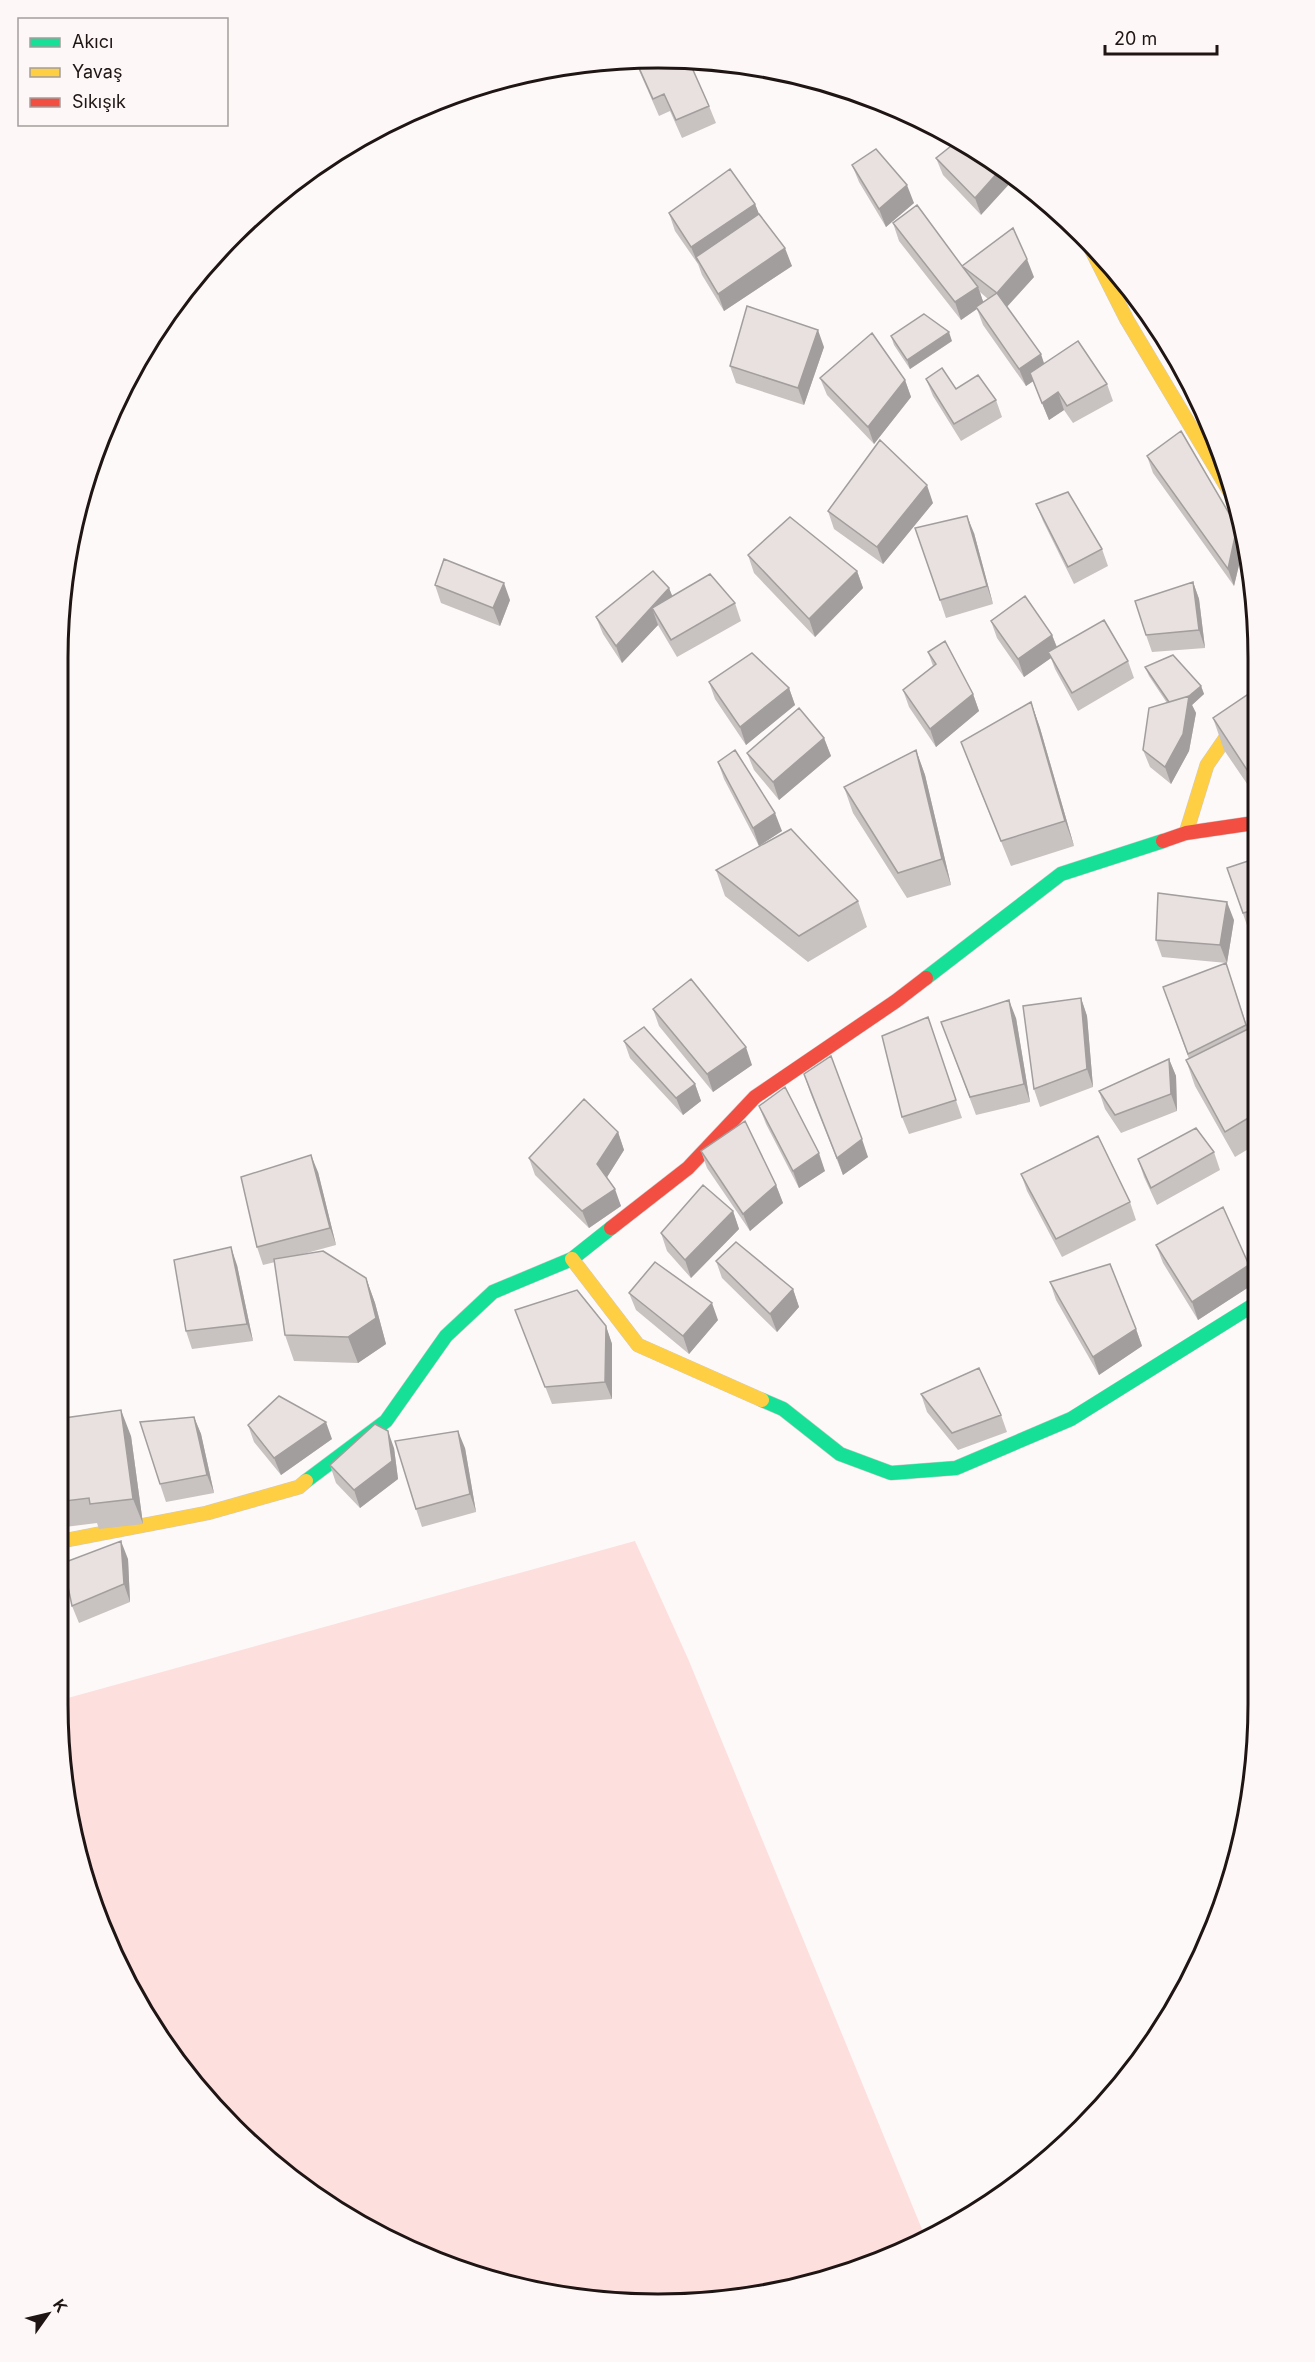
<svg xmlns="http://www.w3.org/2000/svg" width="1315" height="2362" font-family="Inter,sans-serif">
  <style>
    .green { fill: #fddfdd }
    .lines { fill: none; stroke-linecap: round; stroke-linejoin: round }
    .fast-casing { stroke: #cfc9c9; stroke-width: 15 }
    .slow-casing { stroke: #cfc9c9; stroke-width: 15 }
    .jam-casing { stroke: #cfc9c9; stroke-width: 15 }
    .fast { stroke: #16e098; stroke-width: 14 }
    .slow { stroke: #ffcf43; stroke-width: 14 }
    .jam { stroke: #f24e42; stroke-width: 14 }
    .wall { fill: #c8c2c1; fill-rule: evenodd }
    .shaded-wall { fill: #a29e9d }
    .building { fill: #e8e1e0; stroke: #a29e9d; stroke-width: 1.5 }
    .rim { fill: none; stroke: #1e1514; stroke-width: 3 }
  </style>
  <rect width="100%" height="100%" fill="#fcf9f8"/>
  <path class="green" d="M 635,1541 L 689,1661 L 926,2239 L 888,2259 L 813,2285 L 697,2304 L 618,2304 L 502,2285 L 427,2259 L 324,2204 L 261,2156 L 181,2070 L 137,2004 L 89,1898 L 68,1821 L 57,1705 L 57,1701 Z"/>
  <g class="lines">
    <g class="fast-casing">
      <path id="fast" d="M 926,978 L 1061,874 L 1163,841
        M 762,1400 L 783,1409 L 840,1454 L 891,1473 L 956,1468 L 1071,1419 L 1255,1304
        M 306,1481 L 386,1421 L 446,1336 L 493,1292 L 572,1259 L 611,1228"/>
    </g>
    <g class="slow-casing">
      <path id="slow" d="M 1085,237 L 1127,320 L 1234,499
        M 1186,833 L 1207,765 L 1247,707
        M 572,1259 L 638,1345 L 762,1400
        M 57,1542 L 207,1513 L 299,1487 L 306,1481"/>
    </g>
    <g class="jam-casing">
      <path id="jam" d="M 1163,841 L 1186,833 L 1254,823
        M 611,1228 L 688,1168 L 755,1097 L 896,1001 L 926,978"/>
    </g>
    <use href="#fast" class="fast"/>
    <use href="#slow" class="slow"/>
    <use href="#jam" class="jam"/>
  </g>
  <path class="wall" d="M 634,59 L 709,106 L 716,123 L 682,138 L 670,111 L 659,116 Z
    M 830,84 L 840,86 L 832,88 Z
    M 951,135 L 957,137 L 981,215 L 943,175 L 936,158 L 957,142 Z
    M 852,165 L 914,203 L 886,227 L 859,182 Z
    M 755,204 L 759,215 L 792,266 L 724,311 L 702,275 L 698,264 L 675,231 L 669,213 Z
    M 893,223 L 962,266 L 1034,277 L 1007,307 L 1044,364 L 1107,384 L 1113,401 L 1073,423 L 1064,410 L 1049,420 L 1033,381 L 1026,386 L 983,325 L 977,309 L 961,320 L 899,241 ZM 980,292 L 988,299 L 983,302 Z
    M 891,336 L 952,341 L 910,369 L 894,345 Z
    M 824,347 L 804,405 L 736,383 L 730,366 Z
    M 820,378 L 905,380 L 911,397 L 874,444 L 827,395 Z
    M 926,379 L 956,389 L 996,400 L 1002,417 L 961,441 L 933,396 Z
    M 1147,456 L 1244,544 L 1234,586 L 1153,473 Z
    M 933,503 L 883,564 L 834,529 L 828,511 Z
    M 1036,504 L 1102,549 L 1108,566 L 1074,584 L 1043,521 Z
    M 974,533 L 993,604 L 946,618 L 940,600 Z
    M 748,555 L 857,571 L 863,588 L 815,637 L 754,573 Z
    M 1193,582 L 1199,599 L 1205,648 L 1152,652 L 1146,635 Z
    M 435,585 L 510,600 L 500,626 L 441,603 Z
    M 669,588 L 672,596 L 735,603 L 741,621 L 677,657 L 658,625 L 622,663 L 603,634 L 596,617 Z
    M 991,621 L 1052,635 L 1057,647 L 1128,661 L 1134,678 L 1078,711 L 1055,669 L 1051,658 L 1024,677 L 997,638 Z
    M 928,652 L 973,694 L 979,711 L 936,747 L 909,707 L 903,690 L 933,666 Z
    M 1145,667 L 1201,686 L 1204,694 L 1192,705 L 1196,713 L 1189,751 L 1171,784 L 1150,767 L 1143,750 L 1167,703 L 1149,676 Z
    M 709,682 L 789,688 L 795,705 L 746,745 L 715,699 Z
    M 1253,691 L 1254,794 L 1224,750 L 1213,718 Z
    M 1031,702 L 1040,728 L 1074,846 L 1011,866 L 971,768 L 961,742 Z
    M 824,738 L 831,756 L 779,800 L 754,770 L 747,753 Z
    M 916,750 L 925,775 L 951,885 L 907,898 L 853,813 L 844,787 Z
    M 718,762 L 782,831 L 759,846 L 724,779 Z
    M 1254,859 L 1254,929 L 1249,931 L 1227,868 Z
    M 716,870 L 858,901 L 867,927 L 808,962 L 725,896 Z
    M 1234,920 L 1227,963 L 1162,957 L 1156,940 Z
    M 1226,963 L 1248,1029 L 1254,1026 L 1255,1145 L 1235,1157 L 1195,1086 L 1186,1060 L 1189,1059 L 1163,987 Z
    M 1081,998 L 1087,1016 L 1093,1087 L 1040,1107 L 1034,1089 Z
    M 653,1009 L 752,1065 L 713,1092 L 659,1026 Z
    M 1016,1018 L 1030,1102 L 976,1115 L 941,1022 Z
    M 934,1035 L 962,1118 L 909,1134 L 902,1117 Z
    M 624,1041 L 695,1084 L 701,1101 L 683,1115 L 630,1058 Z
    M 1169,1059 L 1176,1076 L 1177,1111 L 1121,1133 L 1105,1109 L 1099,1091 Z
    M 804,1074 L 868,1157 L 843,1175 L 810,1092 Z
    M 759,1106 L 825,1171 L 799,1188 L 766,1124 Z
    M 618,1132 L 624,1150 L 607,1177 L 621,1206 L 589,1228 L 535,1175 L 529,1158 Z
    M 701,1151 L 776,1185 L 783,1203 L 750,1231 L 707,1168 Z
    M 1214,1152 L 1220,1170 L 1157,1205 L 1144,1177 L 1138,1159 Z
    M 318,1172 L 336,1245 L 303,1254 L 366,1278 L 375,1303 L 386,1344 L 358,1363 L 294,1361 L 285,1335 L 275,1262 L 263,1265 L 257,1247 Z
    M 1021,1174 L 1130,1202 L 1136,1220 L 1062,1257 L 1027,1191 Z
    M 733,1211 L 739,1229 L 691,1278 L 667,1251 L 661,1233 Z
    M 1156,1245 L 1249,1265 L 1255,1283 L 1198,1320 L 1163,1263 Z
    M 716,1261 L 793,1289 L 799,1307 L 777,1332 L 722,1278 Z
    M 237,1265 L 253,1341 L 192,1349 L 186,1331 Z
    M 1050,1282 L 1136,1329 L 1142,1346 L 1099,1375 L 1056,1300 Z
    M 629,1293 L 718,1320 L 689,1354 L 636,1310 Z
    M 515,1310 L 606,1326 L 612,1344 L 612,1399 L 552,1404 Z
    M 921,1394 L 1001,1415 L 1007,1432 L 958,1450 L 927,1412 Z
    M 194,1417 L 201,1434 L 214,1493 L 166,1502 L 160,1484 Z
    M 57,1419 L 131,1436 L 143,1524 L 99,1529 L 97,1523 L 57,1528 Z
    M 248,1425 L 332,1439 L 281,1475 L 254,1442 Z
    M 394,1448 L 398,1479 L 360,1508 L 336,1483 L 330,1465 Z
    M 465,1448 L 476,1512 L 422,1527 L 416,1509 Z
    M 128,1559 L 130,1602 L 79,1623 L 72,1606 Z"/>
  <path class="shaded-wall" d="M 1000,170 L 1013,180 L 981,215 L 975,198 Z
    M 907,185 L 914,203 L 886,227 L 879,209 Z
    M 755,204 L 762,221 L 696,257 L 698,264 L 691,247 Z
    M 785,248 L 792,266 L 724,311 L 718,294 Z
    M 1027,259 L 1034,277 L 1003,311 L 997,293 Z
    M 978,287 L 984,304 L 961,320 L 955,302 Z
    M 818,330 L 824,347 L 804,405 L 798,388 Z
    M 949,332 L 952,341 L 910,369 L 907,360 Z
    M 1041,354 L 1047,372 L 1026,386 L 1019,369 Z
    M 905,380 L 911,397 L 874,444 L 868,427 Z
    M 1058,392 L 1064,410 L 1049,420 L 1042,403 Z
    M 927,485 L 933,503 L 883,564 L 877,547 Z
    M 967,516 L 974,533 L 993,604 L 987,586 Z
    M 1237,527 L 1244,544 L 1234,586 L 1228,569 Z
    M 857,571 L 863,588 L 815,637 L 809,619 Z
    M 1193,582 L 1199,599 L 1205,648 L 1199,630 Z
    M 504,583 L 510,600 L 500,626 L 493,608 Z
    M 669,588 L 676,605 L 652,608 L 658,625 L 622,663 L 616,646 Z
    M 1052,635 L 1059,653 L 1048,652 L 1051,658 L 1024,677 L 1018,659 Z
    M 1201,686 L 1204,694 L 1192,705 L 1196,713 L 1189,751 L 1171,784 L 1165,767 L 1174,709 Z
    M 789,688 L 795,705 L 746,745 L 740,727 Z
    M 973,694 L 979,711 L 936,747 L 930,729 Z
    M 1031,702 L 1040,728 L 1074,846 L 1065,821 Z
    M 824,738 L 831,756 L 779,800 L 773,782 Z
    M 916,750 L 925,775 L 951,885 L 942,859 Z
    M 775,813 L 782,831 L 759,846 L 753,828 Z
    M 1227,902 L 1234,920 L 1227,963 L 1220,945 Z
    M 1081,998 L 1087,1016 L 1093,1087 L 1087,1069 Z
    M 1009,1000 L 1016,1018 L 1030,1102 L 1024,1084 Z
    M 746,1047 L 752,1065 L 713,1092 L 707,1074 Z
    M 1169,1059 L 1176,1076 L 1177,1111 L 1171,1094 Z
    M 695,1084 L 701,1101 L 683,1115 L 676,1098 Z
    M 618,1132 L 624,1150 L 604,1182 L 597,1164 Z
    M 862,1139 L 868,1157 L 843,1175 L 837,1158 Z
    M 819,1153 L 825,1171 L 799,1188 L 793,1171 Z
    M 311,1155 L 318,1172 L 336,1245 L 330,1228 Z
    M 776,1185 L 783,1203 L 750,1231 L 743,1214 Z
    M 615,1189 L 621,1206 L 589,1228 L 582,1211 Z
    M 733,1211 L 739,1229 L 691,1278 L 685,1260 Z
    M 231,1247 L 237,1265 L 253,1341 L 247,1324 Z
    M 1249,1265 L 1255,1283 L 1198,1320 L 1192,1302 Z
    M 366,1278 L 375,1303 L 386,1344 L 358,1363 L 348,1337 Z
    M 793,1289 L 799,1307 L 777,1332 L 770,1314 Z
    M 712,1303 L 718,1320 L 689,1354 L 683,1336 Z
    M 606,1326 L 612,1344 L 612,1399 L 605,1382 Z
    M 1136,1329 L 1142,1346 L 1099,1375 L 1093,1357 Z
    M 121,1410 L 131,1436 L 143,1524 L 133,1499 Z
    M 194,1417 L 201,1434 L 214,1493 L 207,1475 Z
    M 326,1422 L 332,1439 L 281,1475 L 274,1458 Z
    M 388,1431 L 394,1448 L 398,1479 L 360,1508 L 354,1490 Z
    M 458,1431 L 465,1448 L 476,1512 L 470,1494 Z
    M 121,1541 L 128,1559 L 130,1602 L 124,1584 Z"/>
  <path class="building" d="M 635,59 L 689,61 L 709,106 L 676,120 L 664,94 L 653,99 Z
    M 960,139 L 1000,170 L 975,198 L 936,158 Z
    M 876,149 L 907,185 L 879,209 L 852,165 Z
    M 730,169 L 755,204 L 691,247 L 669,213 Z
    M 917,205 L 962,266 L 1013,228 L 1027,259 L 997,293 L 962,266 L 978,287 L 955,302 L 893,223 Z
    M 759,214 L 785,248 L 718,294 L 696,257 Z
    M 997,293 L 1041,354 L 1019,369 L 976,307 Z
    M 747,306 L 818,330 L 798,388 L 730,366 Z
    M 924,314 L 949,332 L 907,360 L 891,336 Z
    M 872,333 L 905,380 L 868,427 L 820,378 Z
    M 1078,341 L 1107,384 L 1067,406 L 1058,392 L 1042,403 L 1030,373 Z
    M 942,368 L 956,389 L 978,375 L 996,400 L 954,424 L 926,379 Z
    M 1181,431 L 1237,527 L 1228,569 L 1147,456 Z
    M 880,440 L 927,485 L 877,547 L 828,511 Z
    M 1068,492 L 1102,549 L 1068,567 L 1036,504 Z
    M 967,516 L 987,586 L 940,600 L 915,528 Z
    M 790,517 L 857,571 L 809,619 L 748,555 Z
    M 444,559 L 504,583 L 493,608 L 435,585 Z
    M 653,571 L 669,588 L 616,646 L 596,617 Z
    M 710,574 L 735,603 L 671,640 L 652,608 Z
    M 1193,582 L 1199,630 L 1146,635 L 1135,601 Z
    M 1025,596 L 1052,635 L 1018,659 L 991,621 Z
    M 1104,620 L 1128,661 L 1072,693 L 1048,652 Z
    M 945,641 L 973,694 L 930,729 L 903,690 L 936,664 L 928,652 Z
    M 752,653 L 789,688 L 740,727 L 709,682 Z
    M 1173,655 L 1201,686 L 1189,696 L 1169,702 L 1145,667 Z
    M 1253,691 L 1254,779 L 1253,779 L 1213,718 Z
    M 1189,696 L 1183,734 L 1165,767 L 1143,750 L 1149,708 Z
    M 1031,702 L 1065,821 L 1001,841 L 961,742 Z
    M 799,708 L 824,738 L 773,782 L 747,753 Z
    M 735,750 L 775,813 L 753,828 L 718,762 Z
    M 916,750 L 942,859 L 898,873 L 844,787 Z
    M 791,829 L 858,901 L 799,936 L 716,870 Z
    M 1254,859 L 1254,910 L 1243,913 L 1227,868 Z
    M 1158,893 L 1227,902 L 1220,945 L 1156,940 Z
    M 1226,963 L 1246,1025 L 1188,1054 L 1163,987 Z
    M 691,979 L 746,1047 L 707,1074 L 653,1009 Z
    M 1081,998 L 1087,1069 L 1034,1089 L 1023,1006 Z
    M 1009,1000 L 1024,1084 L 970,1097 L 941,1022 Z
    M 928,1017 L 956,1100 L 902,1117 L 882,1036 Z
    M 1254,1026 L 1255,1114 L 1225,1132 L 1186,1060 Z
    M 644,1027 L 695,1084 L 676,1098 L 624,1041 Z
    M 831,1056 L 862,1139 L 837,1158 L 804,1074 Z
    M 1169,1059 L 1171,1094 L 1115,1115 L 1099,1091 Z
    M 785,1087 L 819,1153 L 793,1171 L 759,1106 Z
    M 584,1099 L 618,1132 L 597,1164 L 615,1189 L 582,1211 L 529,1158 Z
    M 745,1121 L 776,1185 L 743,1214 L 701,1151 Z
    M 1196,1128 L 1214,1152 L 1151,1188 L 1138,1159 Z
    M 1098,1136 L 1130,1202 L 1056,1239 L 1021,1174 Z
    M 311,1155 L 330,1228 L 257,1247 L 241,1177 Z
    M 703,1185 L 733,1211 L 685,1260 L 661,1233 Z
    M 1223,1207 L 1249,1265 L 1192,1302 L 1156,1245 Z
    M 736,1242 L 793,1289 L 770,1314 L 716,1261 Z
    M 231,1247 L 247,1324 L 186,1331 L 174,1260 Z
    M 323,1251 L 366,1278 L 376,1318 L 348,1337 L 285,1335 L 274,1259 Z
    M 655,1262 L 712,1303 L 683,1336 L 629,1293 Z
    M 1110,1264 L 1136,1329 L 1093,1357 L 1050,1282 Z
    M 577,1290 L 606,1326 L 605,1382 L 545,1387 L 515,1310 Z
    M 979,1368 L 1001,1415 L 952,1433 L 921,1394 Z
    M 279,1396 L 326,1422 L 274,1458 L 248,1425 Z
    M 121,1410 L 133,1499 L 90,1504 L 89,1498 L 57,1502 L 57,1419 Z
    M 194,1417 L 207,1475 L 160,1484 L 140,1422 Z
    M 375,1424 L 388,1431 L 392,1461 L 354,1490 L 330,1465 Z
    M 458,1431 L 470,1494 L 416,1509 L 395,1441 Z
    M 121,1541 L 124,1584 L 72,1606 L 63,1563 Z"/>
  <path d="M0 0H1315V2362H0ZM658 68H658A590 590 0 0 1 1248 658V1704A590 590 0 0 1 658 2294H658A590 590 0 0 1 68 1704V658A590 590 0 0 1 658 68Z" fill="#fdf8f7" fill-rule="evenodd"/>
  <path class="rim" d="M658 68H658A590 590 0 0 1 1248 658V1704A590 590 0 0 1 658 2294H658A590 590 0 0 1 68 1704V658A590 590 0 0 1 658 68Z"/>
  <rect x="18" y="18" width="210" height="108" fill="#fdf8f7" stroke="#a49d9c" stroke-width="1.5"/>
  <rect x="30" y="38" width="30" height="9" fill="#16e098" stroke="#a49d9c" stroke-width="1.5"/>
  <text x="72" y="48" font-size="18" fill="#1e1514">Akıcı</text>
  <rect x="30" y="68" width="30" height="9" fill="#ffcf43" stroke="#a49d9c" stroke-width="1.5"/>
  <text x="72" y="78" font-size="18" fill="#1e1514">Yavaş</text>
  <rect x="30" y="98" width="30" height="9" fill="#f24e42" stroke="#a49d9c" stroke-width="1.5"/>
  <text x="72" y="108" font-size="18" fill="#1e1514">Sıkışık</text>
  <g transform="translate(48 2314) rotate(56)" stroke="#fdf8f7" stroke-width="4.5" paint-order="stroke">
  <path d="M0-4.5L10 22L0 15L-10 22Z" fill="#1e1514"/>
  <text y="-9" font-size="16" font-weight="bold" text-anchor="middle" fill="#1e1514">K</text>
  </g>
  <path d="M1105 45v9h112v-9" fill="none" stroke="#1e1514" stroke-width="3"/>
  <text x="1114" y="45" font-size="18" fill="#1e1514" stroke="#fdf8f7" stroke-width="4.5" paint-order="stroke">20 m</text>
</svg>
